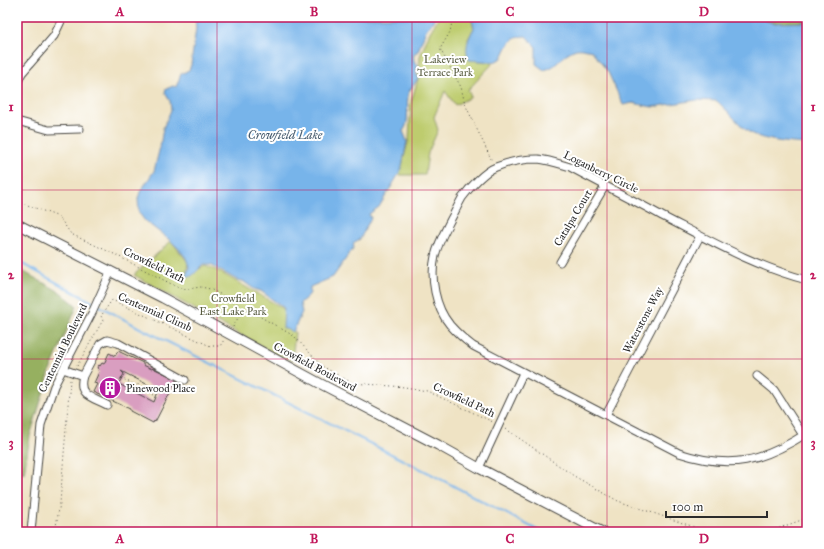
<svg xmlns="http://www.w3.org/2000/svg" width="824" height="549" font-family="'IM FELL Great Primer',serif">
  <style>
    .green { fill: #becc6e; stroke: #747c4c }
    .forest { fill: #96b061; stroke: #606e46 }
    .water { fill: #77b4ea; stroke: #51708a }
    .lines { fill: none; stroke-linecap: round; stroke-linejoin: round }
    .stream { stroke: #77b4ea; stroke-width: 2 }
    .building { fill: #d99ec0; fill-rule: evenodd }
    .minor-casing { stroke: #484742; stroke-width: 9 }
    .major-casing { stroke: #484742; stroke-width: 11 }
    .path { stroke: #484742; stroke-width: 1; stroke-dasharray: 1 3; stroke-linecap: butt }
    .minor { stroke: #fff; stroke-width: 7 }
    .major { stroke: #fff; stroke-width: 9 }
    .grid { fill: none; stroke: #c2185b; stroke-width: 1; stroke-opacity: 0.55 }
    .labels { text-anchor: middle; dominant-baseline: central; stroke-width: 4; stroke-linejoin: round; paint-order: stroke }
    .park-label { font-size: 11px; fill: #575b3f; stroke: #fff }
    .street-label { font-size: 11px; fill: #2b2b2b; stroke: #fff }
    .poi-label { font-size: 11px; fill: #2b2b2b; stroke: #fff; text-anchor: start }
    .water-label { font-size: 12px; font-style: italic; fill: #465b6e; stroke: #fff }
    .neatline { fill: none; stroke: #c2185b; stroke-width: 1.5 }
    .grid-label { font-size: 13px; text-anchor: middle; font-weight: bold; fill: #c2185b }
  </style>
  <rect width="100%" height="100%" fill="#fff"/>
  <filter id="ink" filterUnits="userSpaceOnUse"><feTurbulence type="fractalNoise" baseFrequency=".025" numOctaves="2"/><feDisplacementMap in="SourceGraphic" scale="8" xChannelSelector="R" yChannelSelector="G"/><feConvolveMatrix kernelMatrix="1 2 1 2 8 2 1 2 1" color-interpolation-filters="sRGB"/></filter>
  <filter id="wash" filterUnits="userSpaceOnUse"><feTurbulence type="fractalNoise" baseFrequency=".012" numOctaves="4" result="noise"/><feDisplacementMap in="SourceGraphic" scale="16" xChannelSelector="R" yChannelSelector="G"/><feGaussianBlur stdDeviation="0.9" result="paint"/><feColorMatrix in="noise" values="0 0 0 0 0 0 0 0 0 0 0 0 0 0 0 0 0 1.4 0 .05"/><feComposite in="paint" operator="in"/></filter>
  <g filter="url(#wash)">
    <rect width="100%" height="100%" fill="#efe3c4"/>
    <path class="green" d="M 439,17 L 471,17 L 474,28 L 468,39 L 469,60 L 494,62 L 468,90 L 471,97 L 455,105 L 445,91 L 434,117 L 438,130 L 428,153 L 425,175 L 399,175 L 409,139 L 411,102 L 418,79 L 420,56 L 430,32 Z
      M 171,241 L 188,262 L 186,276 L 193,275 L 199,269 L 205,266 L 218,271 L 284,309 L 286,316 L 284,328 L 295,332 L 292,361 L 266,349 L 134,275 Z"/>
    <path class="forest" d="M 755,17 L 807,17 L 807,22 L 773,23 Z
      M 17,268 L 60,292 L 77,306 L 51,368 L 30,436 L 24,473 L 17,470 Z"/>
    <path class="water" d="M 195,17 L 436,17 L 426,30 L 418,51 L 414,54 C 413,59 414,63 418,65 L 416,71 L 418,79 C 415,83 411,88 409,92 C 405,103 411,123 403,131 L 407,141 L 402,167 L 400,172 L 379,207 L 369,214 L 371,218 L 360,239 L 353,243 L 354,247 L 333,277 L 310,287 L 310,293 L 308,296 L 300,303 L 302,312 L 293,332 L 283,328 L 284,308 L 261,291 L 254,289 L 243,281 L 237,280 L 211,265 L 203,265 L 193,275 L 189,277 L 186,276 L 189,267 L 186,258 L 179,249 L 171,241 L 145,221 L 139,213 L 138,199 L 140,192 L 154,171 L 160,147 L 163,128 L 171,110 L 170,101 L 165,93 L 166,89 L 173,86 L 176,87 L 181,74 L 189,70 L 191,65 L 196,28 Z
      M 471,17 L 755,17 L 773,23 L 807,22 L 807,144 C 791,143 759,141 746,130 C 736,121 727,110 717,101 L 697,100 L 652,107 L 633,103 L 623,105 L 608,72 L 592,51 C 587,50 581,48 576,49 C 562,53 559,67 544,70 L 536,64 L 536,47 L 526,36 C 511,36 507,46 502,58 L 494,62 L 469,60 C 464,48 468,39 474,28 Z"/>
    <g class="lines">
      <path class="stream" d="M 17,261 L 140,328 L 429,473 L 541,532"/>
    </g>
    <g id="blocks">
      <path class="building" d="M 118,351 L 143,363 L 143,365 L 152,369 L 153,368 L 176,379 L 176,381 L 155,422 L 154,421 L 153,423 L 130,411 L 130,409 L 93,392 L 97,384 L 94,383 L 99,372 L 98,371 L 99,369 L 97,368 L 99,365 L 100,366 L 102,363 L 104,364 L 109,353 L 115,356 ZM 121,371 L 160,391 L 158,392 L 154,402 L 115,382 L 116,381 L 119,383 L 124,374 Z"/>
    </g>
  </g>
  <g filter="url(#ink)">
    <use href="#blocks" fill-opacity="0" stroke="#484742" stroke-width="1"/>
    <g class="lines">
      <g class="minor-casing">
        <path id="minor" d="M 17,83 L 22,73 L 54,36 L 63,17
          M 17,121 L 49,130 L 80,129
          M 560,262 L 605,186
          M 807,280 C 756,267 709,240 662,216 C 632,199 601,184 570,167 C 560,164 549,160 538,159 C 525,159 508,162 496,167 C 485,171 469,188 462,198 C 458,205 455,212 451,219 C 445,231 438,243 435,256 C 430,278 435,307 450,325 C 457,333 465,340 473,346 L 679,453 C 731,470 762,462 807,433
          M 63,369 L 83,376 L 100,344 L 107,340 L 118,343 L 185,380
          M 83,376 C 77,396 92,397 107,405
          M 757,376 L 774,390 L 803,435
          M 606,415 L 700,236
          M 479,468 L 523,373
          M 31,532 L 41,425 L 54,386 L 92,313 L 111,271"/>
      </g>
      <g class="major-casing">
        <path id="major" d="M 17,224 L 163,298 L 321,384 L 438,445 L 479,468 L 602,532"/>
      </g>
      <path class="path" d="M 453,17 L 450,32 L 440,49 L 461,87 L 465,104 L 492,161
        M 17,201 L 59,217 L 71,234 L 114,254 L 179,288 L 187,289 L 201,287 L 210,289 L 231,300 L 294,336 L 322,366 L 352,383 L 405,387 L 427,391 L 493,422
        M 233,327 L 244,307
        M 77,366 L 103,320 L 101,316 L 112,300 L 210,346 L 220,346 L 224,340
        M 121,378 L 156,396
        M 134,392 L 140,381
        M 506,429 L 574,476 L 618,501 L 706,531 L 715,532
        M 55,532 L 60,503 L 70,380
        M 764,532 L 771,531 L 807,518"/>
      <use href="#minor" class="minor"/>
      <use href="#major" class="major"/>
    </g>
  </g>
  <path class="grid" d="M 217,17 L 217,532M 412,17 L 412,532M 607,17 L 607,532M 17,190 L 807,190M 17,359 L 807,359"/>
  <defs>
    <g id="building-disc" transform="scale(1.15)"><circle r="9.5" fill="#b5179e" stroke="#fff"/><path d="M-4-6H4V6H1V3H-1V6H-4ZM-2.5-4.3h1.7v1.8h-1.7ZM.8-4.3h1.7v1.8H.8ZM-2.5-1h1.7V.8h-1.7ZM.8-1h1.7V.8H.8Z" fill="#fff"/></g>
  </defs>
  <g fill-rule="evenodd">
    <use href="#building-disc" x="110" y="388"/>
  </g>
  <g class="labels">
    <g class="park-label">
      <text x="445" y="59">Lakeview<tspan x="445" dy="13">Terrace Park</tspan></text>
      <text x="233" y="298">Crowfield<tspan x="233" dy="13">East Lake Park</tspan></text>
    </g>
    <g class="street-label">
      <text transform="translate(601 172) rotate(26)">Loganberry Circle</text>
      <text transform="translate(573 218) rotate(-59)">Catalpa Court</text>
      <text transform="translate(154 265) rotate(26)">Crowfield Path</text>
      <text transform="translate(155 312) rotate(24)">Centennial Climb</text>
      <text transform="translate(643 320) rotate(-62)">Waterstone Way</text>
      <text transform="translate(63 348) rotate(-64)">Centennial Boulevard</text>
      <text transform="translate(315 367) rotate(28)">Crowfield Boulevard</text>
      <text transform="translate(464 400) rotate(25)">Crowfield Path</text>
    </g>
    <g class="poi-label">
      <text x="126" y="388">Pinewood Place</text>
    </g>
    <g class="water-label">
      <text x="285" y="135">Crowfield Lake</text>
    </g>
  </g>
  <rect width="824" height="549" fill="none" stroke="#fff" stroke-width="44"/>
  <path d="M666 511v6h101v-6" fill="none" stroke="#2b2b2b" stroke-width="2"/>
  <text x="672" y="511" font-size="12" fill="#2b2b2b" stroke="#ffffff" stroke-width="3" paint-order="stroke">100 m</text>
  <rect x="22" y="22" width="780" height="505" class="neatline"/>
  <g class="grid-label">
    <text x="120" y="16">A</text>
    <text x="314" y="16">B</text>
    <text x="510" y="16">C</text>
    <text x="704" y="16">D</text>
    <text x="11" y="111">1</text>
    <text x="813" y="111">1</text>
    <text x="11" y="279">2</text>
    <text x="813" y="279">2</text>
    <text x="11" y="447">3</text>
    <text x="813" y="447">3</text>
    <text x="120" y="543">A</text>
    <text x="314" y="543">B</text>
    <text x="510" y="543">C</text>
    <text x="704" y="543">D</text>
  </g>
</svg>
